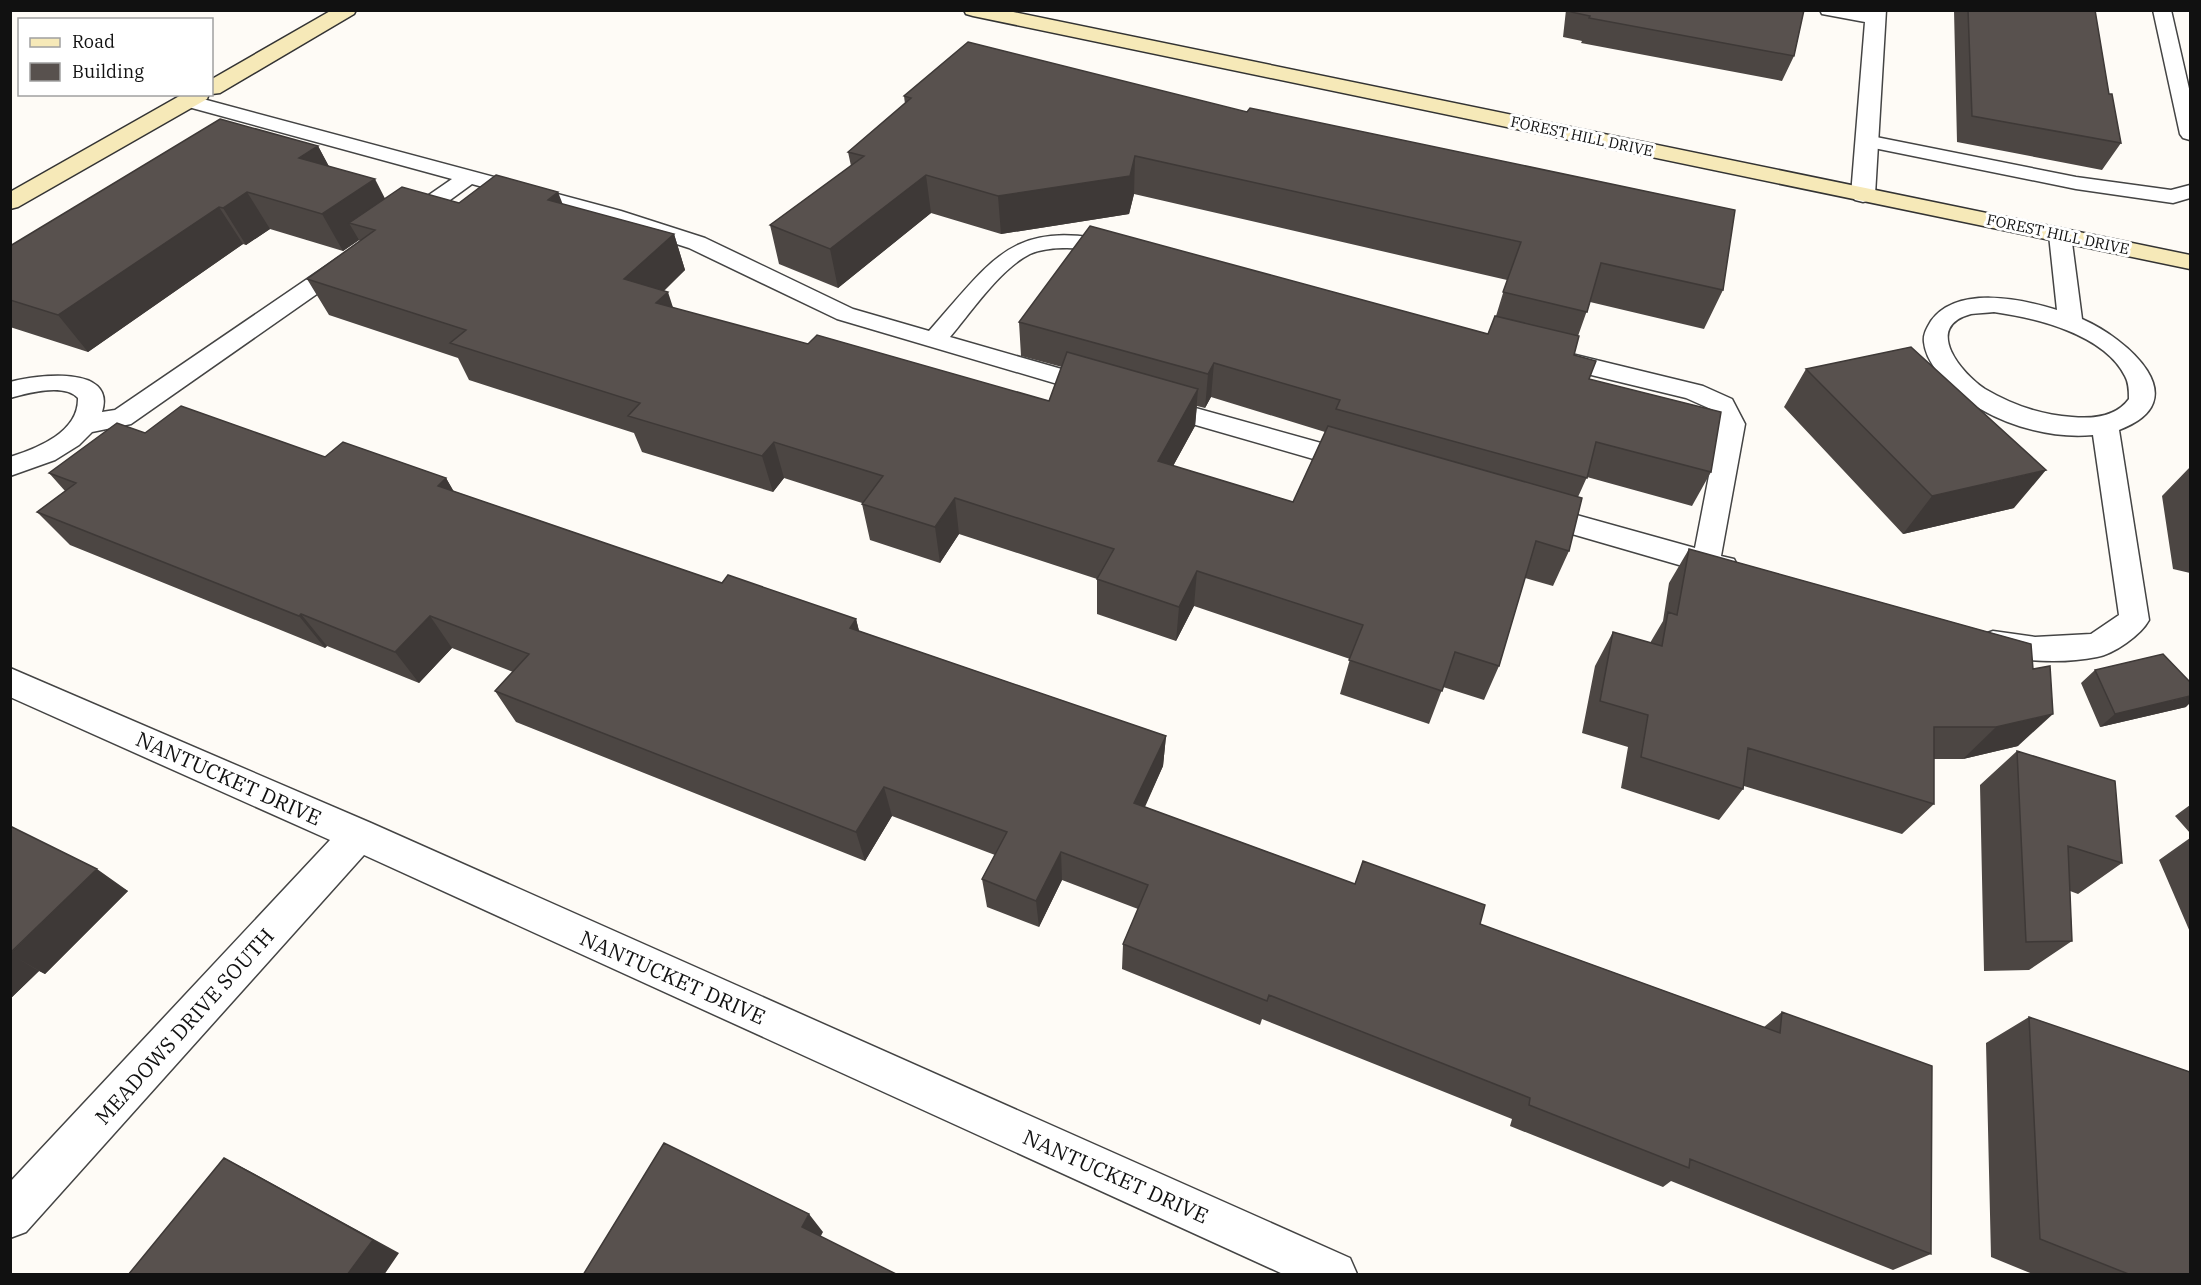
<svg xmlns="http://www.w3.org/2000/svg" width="2201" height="1285" font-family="'IBM Plex Serif',serif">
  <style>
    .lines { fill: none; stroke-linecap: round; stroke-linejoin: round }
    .lane-casing { stroke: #444; stroke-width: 3 }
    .street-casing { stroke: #444; stroke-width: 3 }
    .secondary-casing { stroke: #333; stroke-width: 3 }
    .lane { fill: #fff; fill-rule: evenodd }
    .street { fill: #fff; fill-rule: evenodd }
    .secondary { fill: #f6e9b8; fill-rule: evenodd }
    .wall { fill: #4c4643; fill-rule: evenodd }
    .shaded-wall { fill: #3e3937 }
    .building { fill: #58514e; stroke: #3e3937; stroke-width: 1.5 }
    .labels { text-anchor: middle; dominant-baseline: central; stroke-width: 6; stroke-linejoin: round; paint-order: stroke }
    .far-street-label { font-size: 15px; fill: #111; stroke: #fff }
    .near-street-label { font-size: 21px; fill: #111; stroke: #fff }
  </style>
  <rect width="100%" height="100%" fill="#fefbf6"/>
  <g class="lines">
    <g class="lane-casing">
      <path id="lane" d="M 2153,10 L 2171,10 L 2190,93 L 2190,140 L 2183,138 L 2180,134 Z
        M 188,95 L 621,211 L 705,238 L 853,309 L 929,331 C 997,254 1014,217 1126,244 L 1129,249 L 1126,254 C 1108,258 1086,248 1067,248 C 1055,248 1041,249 1030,254 C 1000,269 972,311 950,337 L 1107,382 L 1111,388 L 1107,394 L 1098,396 L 837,319 L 689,248 L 605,221 L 472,184 L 413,227 L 405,229 L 397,227 L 394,222 L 397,217 L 452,179 L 181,105 L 178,101 L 181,97 Z
        M 1866,135 L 2076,177 L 2171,190 L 2190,185 L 2190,198 L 2173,203 L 2076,189 L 1859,145 L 1856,141 L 1859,137 Z
        M 2060,228 L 2068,230 L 2071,235 L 2082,319 C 2126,338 2199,400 2119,430 L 2149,620 C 2141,635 2114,654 2097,657 C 2063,664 2016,662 1982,651 L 1978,643 L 1982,635 L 1993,631 L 2035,637 L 2091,634 L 2119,615 L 2093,435 C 2039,440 1970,416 1937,371 C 1931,363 1925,353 1924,342 C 1923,334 1927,328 1931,321 C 1957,285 2022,299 2057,310 L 2049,235 L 2052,230 ZM 1994,312 C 2036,318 2104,334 2125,376 C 2129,383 2129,391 2129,399 C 2116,417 2093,419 2072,417 C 2041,415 2012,405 1985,389 C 1962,374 1922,327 1971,314 C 1978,313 1987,313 1994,312 Z
        M 346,256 L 354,258 L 357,263 L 354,268 L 131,424 L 92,432 L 79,445 L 55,460 L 10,476 L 10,457 C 38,448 79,432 78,398 C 64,383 28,393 10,398 L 10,382 C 35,375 117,364 102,412 L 115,410 L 338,258 Z
        M 1555,350 L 1703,386 L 1732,399 L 1745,424 L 1721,556 L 1734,559 L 1738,567 L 1734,575 L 1724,578 L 1527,521 L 1523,514 L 1527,507 L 1537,504 L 1695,548 L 1719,424 L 1713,410 L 1686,398 L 1546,364 L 1543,358 L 1546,352 Z
        M 1156,397 L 1364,455 L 1368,462 L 1364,469 L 1355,471 L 1147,411 L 1143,405 L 1147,399 Z"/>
    </g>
    <g class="street-casing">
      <path id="street" d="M 1820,10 L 1886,10 L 1875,195 L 1871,200 L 1863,202 L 1855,200 L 1851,195 L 1865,22 L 1822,14 Z
        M 10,668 L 371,823 L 1350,1258 L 1357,1274 L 1283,1274 L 364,855 L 26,1232 L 10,1238 L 10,1182 L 330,840 L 10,697 Z"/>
    </g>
    <g class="secondary-casing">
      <path id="secondary" d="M 332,10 L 356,10 L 354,14 L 220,93 L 212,94 L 212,79 Z
        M 964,10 L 1004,10 L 2190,255 L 2190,269 L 973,16 L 966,14 Z
        M 183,94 L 209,94 L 207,99 L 18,207 L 10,209 L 10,192 Z"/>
    </g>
    <use href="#lane" class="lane"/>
    <use href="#street" class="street"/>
    <use href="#secondary" class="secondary"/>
  </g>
  <path class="wall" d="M 1566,10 L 1804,10 L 1794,56 L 1782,81 L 1581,43 L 1582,41 L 1563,37 Z
    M 1954,10 L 2095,10 L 2109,94 L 2121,143 L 2102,170 L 1957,142 Z
    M 904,96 L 1723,290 L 1704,329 L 1590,302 L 1578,336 L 1574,355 L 1589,379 L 1711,472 L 1692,506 L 1587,477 L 1578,497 L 1569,551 L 1553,586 L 1525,578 L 1499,666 L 1484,700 L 1443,687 L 1429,724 L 1340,694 L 1350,659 L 1194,606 L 1176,641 L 1097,614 L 1097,579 L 959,534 L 940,563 L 870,540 L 862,504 L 862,503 L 784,478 L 773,492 L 642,452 L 634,433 L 469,380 L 458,358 L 329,315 L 307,279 L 360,241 L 359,240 L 343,251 L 270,229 L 246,245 L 243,244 L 88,352 L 10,327 L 10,246 L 318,146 L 329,167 L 385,199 L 459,203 L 562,204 L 674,234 L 685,270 L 664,291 L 673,308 L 808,344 L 1049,401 L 1062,367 L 1021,356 L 1019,322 L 1488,334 L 1496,316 L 1507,280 L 1134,194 L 1129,214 L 1001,234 L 931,213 L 838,288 L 779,264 L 770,225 L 851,166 L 848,152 L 905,104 ZM 1211,397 L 1325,432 L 1293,502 L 1173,466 L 1195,426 L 1197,406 L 1205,408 Z
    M 1806,369 L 2014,508 L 1903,534 L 1784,407 Z
    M 145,433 L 325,457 L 446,478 L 453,491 L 722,583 L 856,619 L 859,631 L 1166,736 L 1163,766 L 1145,807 L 1355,884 L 1363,861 L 1480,924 L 1764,1027 L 1782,1012 L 1931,1254 L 1893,1270 L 1671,1181 L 1663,1187 L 1510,1126 L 1512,1119 L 1262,1019 L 1260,1025 L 1122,969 L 1123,944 L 1138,909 L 1062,880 L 1039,927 L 987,907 L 982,879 L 995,855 L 892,816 L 865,861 L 516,722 L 495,691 L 513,672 L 452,648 L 419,683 L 327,646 L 325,648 L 70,545 L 37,512 L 65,491 L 49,473 Z
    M 2190,467 L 2190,573 L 2173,569 L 2162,496 Z
    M 1689,549 L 2031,644 L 2018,746 L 1963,759 L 1934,759 L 1934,804 L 1902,834 L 1744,786 L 1743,789 L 1719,820 L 1621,788 L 1628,747 L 1582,733 L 1595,666 L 1613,632 L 1650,643 L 1663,621 L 1669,583 Z
    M 2095,670 L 2186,707 L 2100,727 L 2081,683 Z
    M 2017,751 L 2122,863 L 2078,894 L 2070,891 L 2072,941 L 2029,970 L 1984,971 L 1980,785 Z
    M 2190,805 L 2190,833 L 2175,816 Z
    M 10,826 L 128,891 L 45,974 L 39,971 L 10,999 Z
    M 2190,838 L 2190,932 L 2159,860 Z
    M 2029,1017 L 2190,1275 L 2035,1275 L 1991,1257 L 1986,1043 Z"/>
  <path class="shaded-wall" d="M 318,146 L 338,183 L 299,158 Z
    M 1135,156 L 1134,194 L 1129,214 L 1001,234 L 998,196 Z
    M 926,175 L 931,213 L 838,288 L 830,249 Z
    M 375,179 L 394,216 L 349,223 L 359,240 L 343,251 L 322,214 Z
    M 247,192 L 270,229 L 246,245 L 223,208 Z
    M 558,192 L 572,228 L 548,200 Z
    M 219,207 L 243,244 L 88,352 L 58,315 Z
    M 674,234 L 685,270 L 637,316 L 624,279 Z
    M 668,292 L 680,329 L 656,303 Z
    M 1214,363 L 1211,397 L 1205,408 L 1208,374 Z
    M 1198,389 L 1195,426 L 1156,497 L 1158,461 Z
    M 774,442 L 784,478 L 773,492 L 762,456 Z
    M 2046,470 L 2014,508 L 1903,534 L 1932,496 Z
    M 446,478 L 466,512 L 438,486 Z
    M 955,498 L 959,534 L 940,563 L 935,527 Z
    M 1197,571 L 1194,606 L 1176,641 L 1179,607 Z
    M 301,614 L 327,646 L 325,648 L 299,616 Z
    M 430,616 L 452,648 L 419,683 L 395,652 Z
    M 856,619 L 864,651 L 850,628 Z
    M 2190,696 L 2190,703 L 2186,707 L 2100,727 L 2115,714 Z
    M 2053,714 L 2018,746 L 1963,759 L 1996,727 Z
    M 1166,736 L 1163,766 L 1133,832 L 1134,803 Z
    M 884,787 L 892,816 L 865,861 L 856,832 Z
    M 1061,852 L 1062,880 L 1039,927 L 1036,901 Z
    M 97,869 L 128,891 L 45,974 L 10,954 Z
    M 10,954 L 39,971 L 10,999 Z
    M 224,1158 L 255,1174 L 399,1253 L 384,1275 L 347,1275 Z
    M 809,1214 L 823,1232 L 816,1245 L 802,1227 Z"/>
  <path class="building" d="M 1571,10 L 1804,10 L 1794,56 L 1589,18 L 1590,16 L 1571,12 Z
    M 1968,10 L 2095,10 L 2109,94 L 2112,94 L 2121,143 L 1972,116 Z
    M 968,42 L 1247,112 L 1250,108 L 1735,210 L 1723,290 L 1601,263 L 1587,312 L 1503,292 L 1521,242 L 1135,156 L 1130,176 L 998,196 L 926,175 L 830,249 L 770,225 L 864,156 L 848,152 L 911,98 L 904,96 Z
    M 220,119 L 318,146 L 299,158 L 375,179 L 322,214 L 247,192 L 223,208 L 219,207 L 58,315 L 10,300 L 10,246 Z
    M 496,175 L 558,192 L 548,200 L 674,234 L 624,279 L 668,292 L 656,303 L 808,344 L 817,335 L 1049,401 L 1067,352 L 1198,389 L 1158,461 L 1293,502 L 1328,426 L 1582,498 L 1569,551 L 1536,541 L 1499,666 L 1455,652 L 1442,691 L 1349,660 L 1363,625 L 1197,571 L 1179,607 L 1097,579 L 1114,549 L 955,498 L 935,527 L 862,504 L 883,476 L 774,442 L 762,456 L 628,416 L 640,403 L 450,343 L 466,330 L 307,279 L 375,230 L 349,223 L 402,187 L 459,203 Z
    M 1090,226 L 1488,334 L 1495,316 L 1579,336 L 1574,355 L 1596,361 L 1589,379 L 1721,412 L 1711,472 L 1596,442 L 1587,478 L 1336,409 L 1340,400 L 1214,363 L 1208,374 L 1019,322 Z
    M 1911,347 L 2046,470 L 1932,496 L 1806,369 Z
    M 181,406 L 325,457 L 343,442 L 446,478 L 438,486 L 722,583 L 728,575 L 856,619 L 850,628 L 1166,736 L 1134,803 L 1355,884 L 1363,861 L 1485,905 L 1480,924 L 1780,1033 L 1782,1012 L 1932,1066 L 1931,1254 L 1690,1159 L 1689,1168 L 1529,1105 L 1530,1098 L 1269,995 L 1267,1001 L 1123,944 L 1148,885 L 1061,852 L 1036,901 L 982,879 L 1007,832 L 884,787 L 856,832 L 495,691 L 529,654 L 430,616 L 395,652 L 301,614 L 299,616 L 37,512 L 76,483 L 49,473 L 117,423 L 145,433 Z
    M 1689,549 L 2031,644 L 2033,669 L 2050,666 L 2053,714 L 1996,727 L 1934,727 L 1934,804 L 1748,748 L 1743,789 L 1641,757 L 1648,715 L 1600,701 L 1613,632 L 1662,646 L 1668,612 L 1677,615 Z
    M 2163,654 L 2190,682 L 2190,696 L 2115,714 L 2095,670 Z
    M 2017,751 L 2115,781 L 2122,863 L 2068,846 L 2072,941 L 2026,942 Z
    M 10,826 L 97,869 L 10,953 Z
    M 2029,1017 L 2190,1072 L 2190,1275 L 2131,1275 L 2040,1239 Z
    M 664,1143 L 809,1214 L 802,1227 L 898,1275 L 583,1275 Z
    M 224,1158 L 373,1240 L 347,1275 L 128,1275 Z"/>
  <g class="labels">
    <g class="far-street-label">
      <text transform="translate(1582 136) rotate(12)">FOREST HILL DRIVE</text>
      <text transform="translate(2058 234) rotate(12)">FOREST HILL DRIVE</text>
    </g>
    <g class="near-street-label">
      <text transform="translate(229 778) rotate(24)">NANTUCKET DRIVE</text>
      <text transform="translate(673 977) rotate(24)">NANTUCKET DRIVE</text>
      <text transform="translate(184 1026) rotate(-48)">MEADOWS DRIVE SOUTH</text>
      <text transform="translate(1116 1176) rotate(24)">NANTUCKET DRIVE</text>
    </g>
  </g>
  <rect width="2201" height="1285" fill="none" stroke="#111111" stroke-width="24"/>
  <rect x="18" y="18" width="195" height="78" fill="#ffffff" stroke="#a0a0a0" stroke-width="1.5"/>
  <rect x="30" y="38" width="30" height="9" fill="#f6e9b8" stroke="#a0a0a0" stroke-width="1.5"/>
  <text x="72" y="48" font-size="18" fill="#111111">Road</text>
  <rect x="30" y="63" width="30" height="18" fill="#58514e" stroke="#a0a0a0" stroke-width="1.5"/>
  <text x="72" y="78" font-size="18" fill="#111111">Building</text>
</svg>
